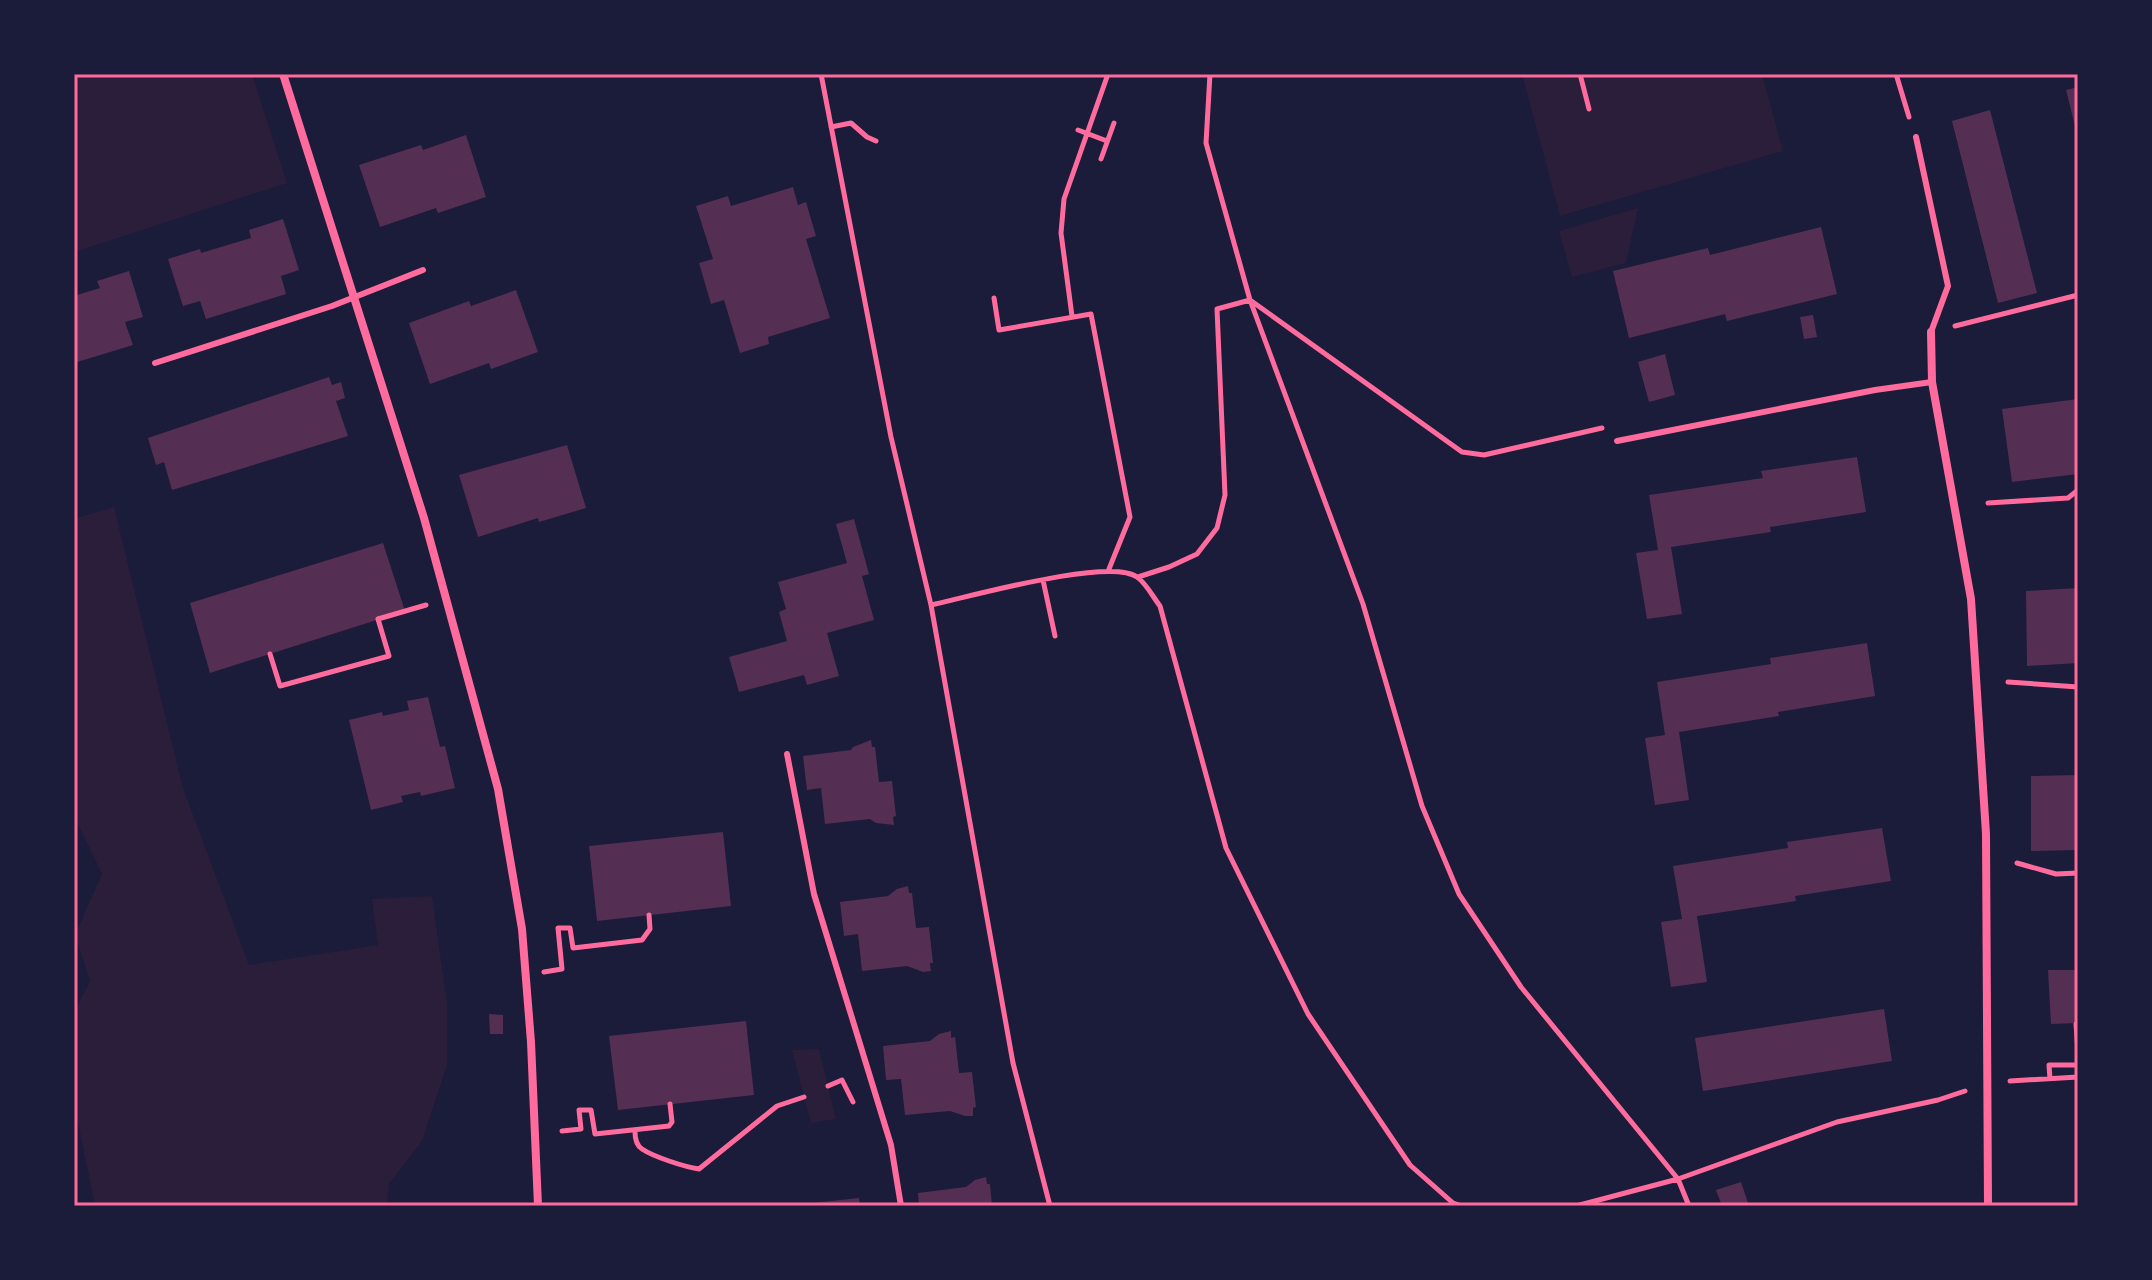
<svg xmlns="http://www.w3.org/2000/svg" width="2152" height="1280" font-family="'Titillium Web',sans-serif">
  <style>
    .green { fill: #2a1e3b }
    .building { fill: #542f53 }
    .lines { fill: none; stroke-linecap: round; stroke-linejoin: round }
    .path { stroke: #ff6b9d; stroke-width: 5 }
    .service { stroke: #ff6b9d; stroke-width: 6 }
    .minor { stroke: #ff6b9d; stroke-width: 8 }
    .neatline { fill: none; stroke: #ff6b9d; stroke-width: 3 }
  </style>
  <rect width="100%" height="100%" fill="#1b1b3a"/>
  <path class="green" d="M 74,74 L 252,74 L 287,183 L 74,252 Z
    M 1522,74 L 1762,74 L 1783,151 L 1560,216 Z
    M 1638,208 L 1626,263 L 1572,277 L 1559,231 Z
    M 114,507 L 183,788 L 249,965 L 378,945 L 372,899 L 432,896 L 447,1004 L 447,1065 L 422,1141 L 389,1184 L 387,1206 L 95,1206 L 74,1103 L 74,1013 L 90,981 L 75,935 L 102,874 L 74,816 L 74,519 Z
    M 819,1049 L 836,1119 L 811,1123 L 792,1050 Z"/>
  <path class="building" d="M 2078,87 L 2078,134 L 2077,134 L 2066,90 Z
    M 1990,110 L 2037,293 L 1998,303 L 1952,121 Z
    M 466,135 L 486,197 L 438,213 L 436,208 L 380,227 L 359,165 L 421,145 L 423,150 Z
    M 793,187 L 798,205 L 806,202 L 816,236 L 806,239 L 830,318 L 768,337 L 769,344 L 740,353 L 724,300 L 711,304 L 699,263 L 713,259 L 696,206 L 728,196 L 731,206 Z
    M 283,219 L 299,270 L 281,276 L 286,294 L 206,319 L 200,301 L 183,306 L 168,259 L 200,249 L 201,253 L 251,238 L 249,230 Z
    M 1821,227 L 1837,294 L 1727,321 L 1725,314 L 1629,338 L 1613,271 L 1708,248 L 1710,255 Z
    M 129,271 L 143,317 L 125,322 L 133,345 L 74,363 L 74,296 L 100,288 L 97,281 Z
    M 516,290 L 538,352 L 491,369 L 489,363 L 430,384 L 409,323 L 469,301 L 471,306 Z
    M 1813,315 L 1817,337 L 1804,339 L 1800,317 Z
    M 1665,354 L 1675,395 L 1649,402 L 1638,362 Z
    M 329,377 L 332,385 L 341,382 L 345,398 L 336,401 L 348,436 L 172,490 L 164,462 L 156,465 L 148,438 Z
    M 2078,399 L 2078,474 L 2012,482 L 2002,409 Z
    M 567,445 L 586,508 L 539,522 L 538,518 L 478,537 L 459,475 Z
    M 1857,457 L 1866,512 L 1770,527 L 1771,532 L 1671,547 L 1682,614 L 1647,619 L 1636,553 L 1658,550 L 1649,495 L 1763,478 L 1761,471 Z
    M 854,519 L 869,574 L 862,576 L 874,620 L 827,633 L 839,676 L 807,685 L 804,675 L 739,692 L 729,657 L 787,641 L 779,612 L 786,609 L 778,582 L 847,563 L 836,524 Z
    M 383,543 L 405,611 L 210,673 L 190,603 Z
    M 2078,588 L 2078,663 L 2027,666 L 2026,591 Z
    M 1867,643 L 1875,696 L 1778,712 L 1779,716 L 1679,732 L 1689,800 L 1655,805 L 1645,738 L 1665,735 L 1657,682 L 1771,664 L 1770,658 Z
    M 428,697 L 440,747 L 445,746 L 455,788 L 421,796 L 420,792 L 401,796 L 403,802 L 371,810 L 349,720 L 382,712 L 383,716 L 409,710 L 407,701 Z
    M 871,740 L 872,747 L 875,747 L 879,782 L 892,781 L 896,816 L 893,817 L 894,825 L 876,823 L 870,819 L 825,824 L 821,788 L 807,790 L 803,756 L 851,750 L 853,747 Z
    M 2078,775 L 2078,850 L 2031,851 L 2031,776 Z
    M 1882,828 L 1891,881 L 1795,896 L 1796,901 L 1697,916 L 1707,982 L 1671,987 L 1661,922 L 1682,919 L 1673,866 L 1788,848 L 1787,842 Z
    M 723,832 L 731,906 L 597,921 L 589,846 Z
    M 908,886 L 909,893 L 912,893 L 916,928 L 929,927 L 933,963 L 930,963 L 931,971 L 923,972 L 907,966 L 862,971 L 858,934 L 844,936 L 840,902 L 888,896 L 897,889 Z
    M 2048,970 L 2078,970 L 2078,1023 L 2051,1024 Z
    M 1884,1009 L 1892,1061 L 1703,1091 L 1695,1038 Z
    M 489,1014 L 503,1015 L 503,1034 L 490,1034 Z
    M 746,1021 L 754,1095 L 618,1110 L 609,1036 Z
    M 951,1031 L 951,1038 L 955,1037 L 959,1073 L 972,1072 L 976,1107 L 973,1108 L 973,1116 L 965,1116 L 950,1111 L 905,1115 L 901,1079 L 886,1080 L 883,1046 L 930,1041 L 939,1034 Z
    M 986,1177 L 987,1184 L 990,1184 L 992,1206 L 919,1206 L 918,1193 L 966,1187 L 975,1180 Z
    M 1741,1182 L 1749,1206 L 1722,1206 L 1716,1190 Z
    M 859,1198 L 860,1206 L 804,1206 L 804,1204 Z"/>
  <g class="lines">
    <path class="path" d="M 821,74 L 891,437 L 931,605 C 969,597 1109,557 1137,577 C 1146,583 1153,597 1160,606 L 1226,848 L 1308,1014 L 1410,1165 L 1453,1203 L 1462,1206
      M 1210,74 L 1206,143 L 1250,300 L 1363,604 L 1422,806 L 1459,894 L 1521,987 L 1678,1179 L 1689,1206
      M 1580,74 L 1589,109
      M 1896,74 L 1909,117
      M 831,127 L 851,123 L 867,137 L 876,141
      M 1078,130 L 1107,141
      M 1101,159 L 1114,123
      M 994,298 L 999,330 L 1091,314 L 1130,517 L 1109,569
      M 1072,316 L 1061,233 L 1064,199 L 1108,74
      M 1955,326 L 2078,295
      M 1988,503 L 2068,498 L 2078,490
      M 1138,577 L 1169,567 L 1197,554 L 1217,528 L 1225,495 L 1217,309 L 1250,300 L 1462,452 L 1484,455 L 1602,428
      M 1043,580 L 1055,636
      M 931,605 L 1013,1063 L 1050,1206
      M 270,654 L 280,686 L 389,656 L 378,619 L 426,605
      M 2008,682 L 2078,687
      M 2017,863 L 2056,874 L 2078,873
      M 544,972 L 562,969 L 558,928 L 570,928 L 573,948 L 642,940 L 650,929 L 649,915
      M 2076,1024 L 2078,1051
      M 2050,1079 L 2049,1065 L 2078,1065
      M 2010,1081 L 2078,1077
      M 828,1086 L 842,1080 L 853,1102
      M 562,1131 L 581,1129 L 579,1110 L 591,1110 L 595,1134 L 669,1126 L 672,1122 L 670,1104
      M 635,1132 C 635,1138 636,1145 642,1149 C 654,1157 685,1167 699,1169 L 777,1106 L 804,1097
      M 1576,1206 L 1678,1179 L 1837,1122 L 1938,1100 L 1965,1091"/>
    <path class="service" d="M 1916,137 L 1948,286 L 1931,332
      M 155,363 L 332,306 L 423,270
      M 1617,441 L 1875,390 L 1932,382
      M 787,754 L 814,894 L 891,1145 L 901,1206"/>
    <path class="minor" d="M 283,74 L 424,518 L 498,789 L 522,929 L 531,1042 L 538,1206
      M 1931,332 L 1932,382 L 1971,599 L 1986,834 L 1988,1206"/>
  </g>
  <rect width="2152" height="1280" fill="none" stroke="#1b1b3a" stroke-width="152"/>
  <rect x="76" y="76" width="2000" height="1128" class="neatline"/>
</svg>
